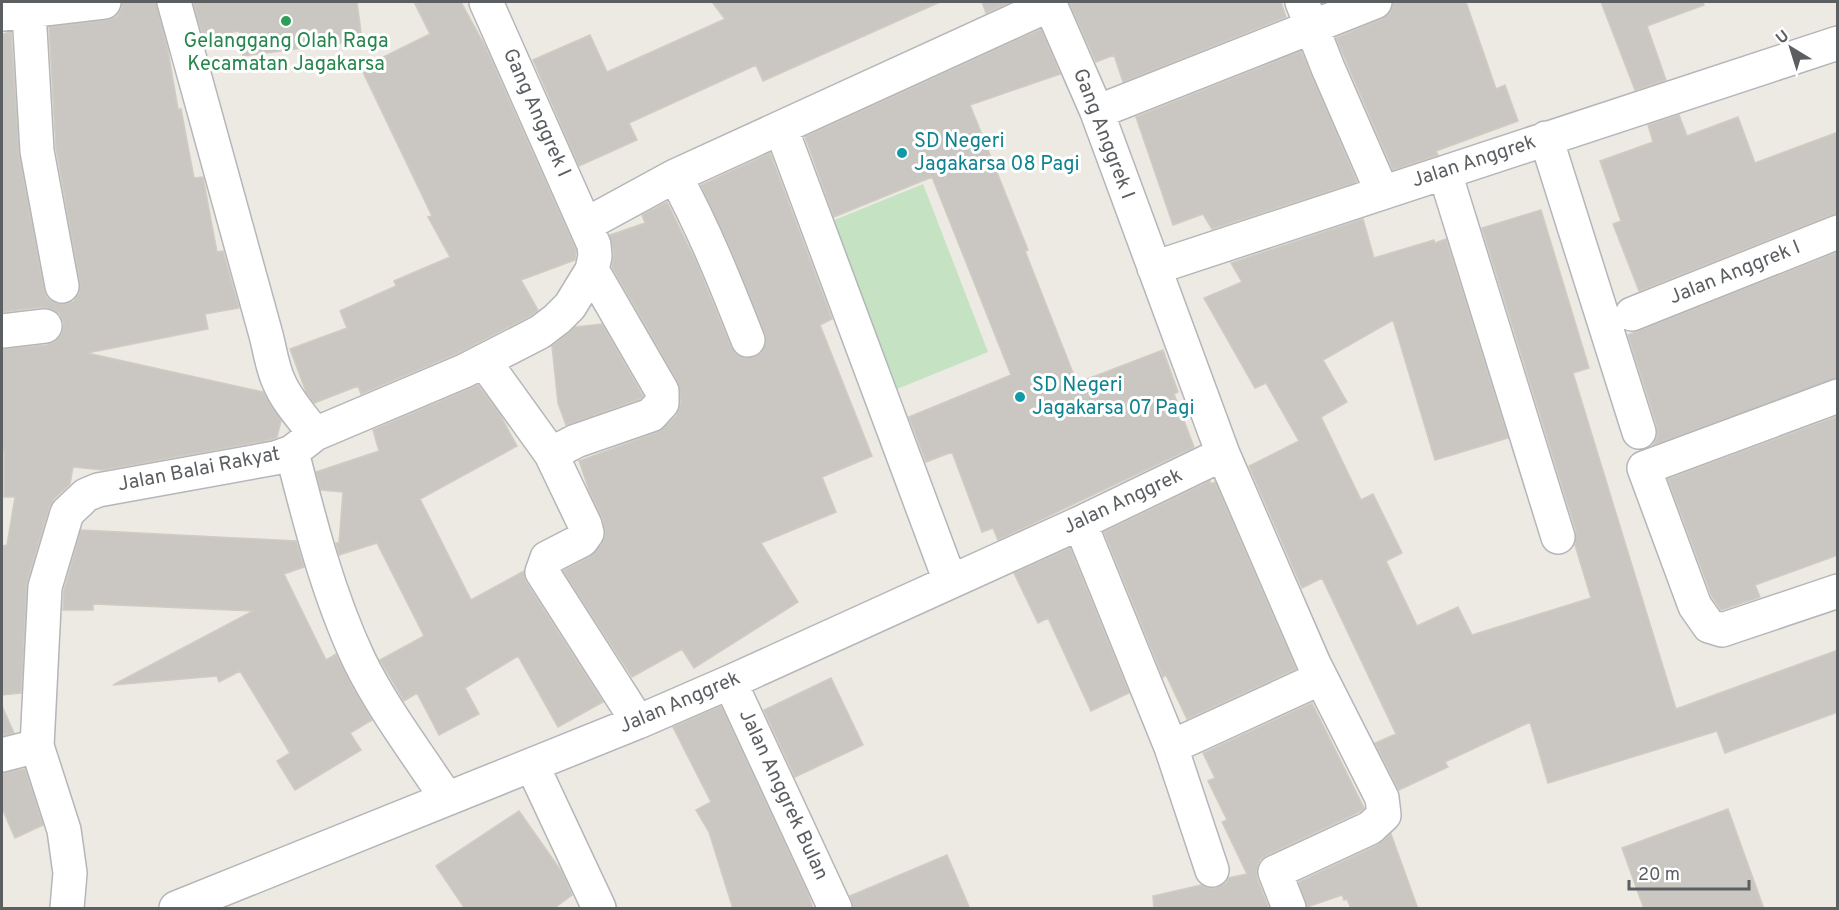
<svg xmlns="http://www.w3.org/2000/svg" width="1839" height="910" font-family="Overpass,sans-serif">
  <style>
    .green { fill: #c5e2c2 }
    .building { fill: #cac7c2; stroke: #d1cbc2; stroke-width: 1.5 }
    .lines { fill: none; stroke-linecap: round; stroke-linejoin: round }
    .minor-casing { stroke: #b4b6b9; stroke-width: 36 }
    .minor { stroke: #fff; stroke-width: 33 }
    .leisure-dot { fill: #2e9e5b; stroke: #fff; stroke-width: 2 }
    .culture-dot { fill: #0f9aa8; stroke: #fff; stroke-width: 2 }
    .labels { text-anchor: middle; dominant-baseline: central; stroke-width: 6; stroke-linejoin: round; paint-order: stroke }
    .leisure-label { font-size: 20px; fill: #27864d; stroke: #fff }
    .street-label { font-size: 20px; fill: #5b5f62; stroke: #fff }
    .culture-label { font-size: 20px; fill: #0d838f; stroke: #fff; text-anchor: start }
  </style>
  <rect width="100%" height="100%" fill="#edeae3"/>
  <path class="green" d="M 923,184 L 988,352 L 897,389 L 832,221 Z"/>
  <path class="building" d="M 122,2 L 156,2 L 168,51 L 178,109 L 181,109 L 194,178 L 203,177 L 217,252 L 223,251 L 239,308 L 205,314 L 208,329 L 87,353 L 263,392 L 281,421 L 277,437 L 270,440 L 103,470 L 73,467 L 70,484 L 54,499 L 49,508 L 27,582 L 21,693 L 2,695 L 2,546 L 7,545 L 15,497 L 4,497 L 4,451 L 2,451 L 2,349 L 47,345 L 56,341 L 62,334 L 64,324 L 60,314 L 52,309 L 43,307 L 2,312 L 2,34 L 11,32 L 19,154 L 44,289 L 47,298 L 55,303 L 66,304 L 74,301 L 79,293 L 80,283 L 56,149 L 49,27 L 107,20 L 116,17 L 121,10 Z
    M 193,2 L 357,2 L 362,40 L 243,56 L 239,31 L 203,37 Z
    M 414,2 L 461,2 L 485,46 L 576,250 L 575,260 L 521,280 L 538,310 L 530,316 L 456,354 L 361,394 L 358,386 L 314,403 L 306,392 L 290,349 L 347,328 L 340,311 L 396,286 L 394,281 L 450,257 L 428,217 L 432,216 L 361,68 L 430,34 Z
    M 712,2 L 940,2 L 763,81 L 756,65 L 629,123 L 637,140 L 579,166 L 533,60 L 590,35 L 607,72 L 725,19 Z
    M 982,2 L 1011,2 L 986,13 Z
    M 1069,2 L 1281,2 L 1286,17 L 1123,82 L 1114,55 L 1096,62 Z
    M 1393,2 L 1466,2 L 1496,89 L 1505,85 L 1518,121 L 1436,151 L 1438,155 L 1393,170 L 1336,38 L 1382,19 L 1390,13 Z
    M 1601,2 L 1703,2 L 1704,5 L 1647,26 L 1666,80 L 1635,90 Z
    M 1041,29 L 1060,74 L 970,105 L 1028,250 L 1025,251 L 1077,383 L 1163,350 L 1178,392 L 1174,394 L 1194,447 L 998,540 L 993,528 L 982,532 L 952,452 L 926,462 L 909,417 L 1011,375 L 932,177 L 834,217 L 805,137 Z
    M 1301,51 L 1357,182 L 1212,229 L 1203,214 L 1173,225 L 1136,117 Z
    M 1679,115 L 1687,136 L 1738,117 L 1755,163 L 1838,132 L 1838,214 L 1831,215 L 1639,291 L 1613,224 L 1621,221 L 1600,161 L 1653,142 L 1648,125 Z
    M 770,153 L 832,319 L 820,325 L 872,456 L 822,477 L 836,512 L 761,543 L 798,602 L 694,668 L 682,649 L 632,677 L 563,571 L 591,556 L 602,544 L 605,536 L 603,520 L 589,490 L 579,461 L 658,432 L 676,416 L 681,403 L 678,382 L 612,267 L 614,254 L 610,235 L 645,223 L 642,215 L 667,202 L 697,264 L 731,347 L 736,354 L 745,358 L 755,357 L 762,352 L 766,343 L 765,333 L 731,250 L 701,185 Z
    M 1541,210 L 1589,368 L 1573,373 L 1676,709 L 1838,650 L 1838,712 L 1725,753 L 1717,731 L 1548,783 L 1530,722 L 1445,762 L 1448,767 L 1399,790 L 1375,743 L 1396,734 L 1322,578 L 1302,588 L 1249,466 L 1299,441 L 1266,383 L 1255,388 L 1204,298 L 1242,282 L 1231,263 L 1363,219 L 1374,258 L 1434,240 L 1435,243 L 1446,239 L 1508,438 L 1435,460 L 1393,320 L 1323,360 L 1347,402 L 1321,417 L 1361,500 L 1373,494 L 1402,553 L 1386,561 L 1417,626 L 1458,607 L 1472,635 L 1591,598 L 1575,545 L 1576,531 L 1482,228 Z
    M 1838,252 L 1838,378 L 1653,445 L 1657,437 L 1657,426 L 1628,335 Z
    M 602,324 L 643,396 L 640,399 L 566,425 L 558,403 L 552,346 L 575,327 Z
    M 478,385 L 500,415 L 517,446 L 420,499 L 471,600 L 524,571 L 526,582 L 603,702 L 558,727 L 518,656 L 465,688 L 479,714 L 439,735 L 417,693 L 404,701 L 380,660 L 424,636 L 377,543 L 339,555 L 336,543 L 339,543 L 343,492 L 321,490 L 316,472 L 379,451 L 373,430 Z
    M 1838,416 L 1838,555 L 1755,585 L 1760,597 L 1721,610 L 1712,597 L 1668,479 Z
    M 1210,481 L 1211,484 L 1215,482 L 1296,669 L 1187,719 L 1166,675 L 1163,677 L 1104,532 Z
    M 81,530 L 296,541 L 304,567 L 284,574 L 326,660 L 336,654 L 352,687 L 372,720 L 350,733 L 361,750 L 295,790 L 277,761 L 290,753 L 240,671 L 219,682 L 217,676 L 113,685 L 253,611 L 93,604 L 93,610 L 63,610 L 64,590 Z
    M 1070,548 L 1129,693 L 1091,711 L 1048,618 L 1038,623 L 1014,573 Z
    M 831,678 L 863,745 L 795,777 L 764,710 Z
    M 1312,703 L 1364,808 L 1359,812 L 1267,855 L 1260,860 L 1257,869 L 1257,878 L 1269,909 L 1154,909 L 1153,896 L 1201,885 L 1209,888 L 1217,888 L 1226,883 L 1228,878 L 1247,874 L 1222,822 L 1227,820 L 1208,781 L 1215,778 L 1203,753 Z
    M 2,706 L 14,733 L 2,736 Z
    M 721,706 L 809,896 L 813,909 L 733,909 L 709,832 L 696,810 L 711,802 L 673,727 Z
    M 25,769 L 43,825 L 15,838 L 2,808 L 2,773 Z
    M 1728,809 L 1764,909 L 1644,909 L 1622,848 Z
    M 519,811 L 562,872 L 572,895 L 553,909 L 465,909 L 436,866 Z
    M 1391,834 L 1418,909 L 1351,909 L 1347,899 L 1344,900 L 1342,895 L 1307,907 L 1299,882 L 1378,845 Z
    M 947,855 L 970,909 L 854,909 L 850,896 Z"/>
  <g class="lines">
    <g class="minor-casing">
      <path id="minor" d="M 174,2 L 266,335 C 270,350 272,367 279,382 C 287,401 302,417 315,434
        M 1302,2 L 1328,68 L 1382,192
        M 29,12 L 37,151 L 62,286
        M 2,14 L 104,2
        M 1097,112 L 1375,2
        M 781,128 L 950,581
        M 1546,138 L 1639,432
        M 1445,173 L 1558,537
        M 675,176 L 1051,4
        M 585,225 L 675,176 C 704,229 726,284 748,340
        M 1154,268 L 1838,43
        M 592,270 L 662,391 L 662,403 L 651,415 L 576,441 L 551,454 L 585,525 L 587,533 L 582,540 L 547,558 L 542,572 L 638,722
        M 1632,314 L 1838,232
        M 2,331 L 45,326
        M 484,361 L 551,454
        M 1838,396 L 1644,468 L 1695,606 L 1709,626 L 1722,630 L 1838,591
        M 292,452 C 310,523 328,594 359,660 C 383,709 417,753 447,799
        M 1223,454 L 1314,664 L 1382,798 L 1384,815 L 1370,828 L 1275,872 L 1289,908
        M 1080,523 L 1171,747 L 1212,870
        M 730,682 L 835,908
        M 1171,747 L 1321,678
        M 2,755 L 37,746
        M 532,765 L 599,908
        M 67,908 L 70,873 L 64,830 L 37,746 L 45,587 L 67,513 L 86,495 L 98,490 L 275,458 L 292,452 L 315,434 L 464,371 L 540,332 L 557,319 L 570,306 L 592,270 L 595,256 L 594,245 L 486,2
        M 176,908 L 638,722 L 730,682 L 1080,523 L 1223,454 L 1097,112 L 1049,2"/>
    </g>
    <use href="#minor" class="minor"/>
  </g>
  <circle class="leisure-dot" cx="286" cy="21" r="6"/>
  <g class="culture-dot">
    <circle cx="902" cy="153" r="6"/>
    <circle cx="1020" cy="397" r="6"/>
  </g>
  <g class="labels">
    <g class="leisure-label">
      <text x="286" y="42">Gelanggang Olah Raga<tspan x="286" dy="23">Kecamatan Jagakarsa</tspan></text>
    </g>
    <g class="street-label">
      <text transform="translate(536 113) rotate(66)">Gang Anggrek I</text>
      <text transform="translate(1103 134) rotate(69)">Gang Anggrek I</text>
      <text transform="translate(1474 162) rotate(-18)">Jalan Anggrek</text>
      <text transform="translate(1735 273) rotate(-22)">Jalan Anggrek I</text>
      <text transform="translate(199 470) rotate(-11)">Jalan Balai Rakyat</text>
      <text transform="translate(1123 502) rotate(-25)">Jalan Anggrek</text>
      <text transform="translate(680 703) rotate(-23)">Jalan Anggrek</text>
      <text transform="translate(783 795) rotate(65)">Jalan Anggrek Bulan</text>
    </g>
    <g class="culture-label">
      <text x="914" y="142">SD Negeri<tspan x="914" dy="23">Jagakarsa 08 Pagi</tspan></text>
      <text x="1032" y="386">SD Negeri<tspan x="1032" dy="23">Jagakarsa 07 Pagi</tspan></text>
    </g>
  </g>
  <rect width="1839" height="910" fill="none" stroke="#5b5f62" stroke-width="6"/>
  <g transform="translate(1791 48) rotate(322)" stroke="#ffffff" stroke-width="4.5" paint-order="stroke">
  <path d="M0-4.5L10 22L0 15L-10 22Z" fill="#5b5f62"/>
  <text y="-9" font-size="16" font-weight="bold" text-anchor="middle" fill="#5b5f62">U</text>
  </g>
  <path d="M1629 880v9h120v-9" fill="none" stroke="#5b5f62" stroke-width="3"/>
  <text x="1638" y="880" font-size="18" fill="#5b5f62" stroke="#ffffff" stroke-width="4.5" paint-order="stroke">20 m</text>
</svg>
